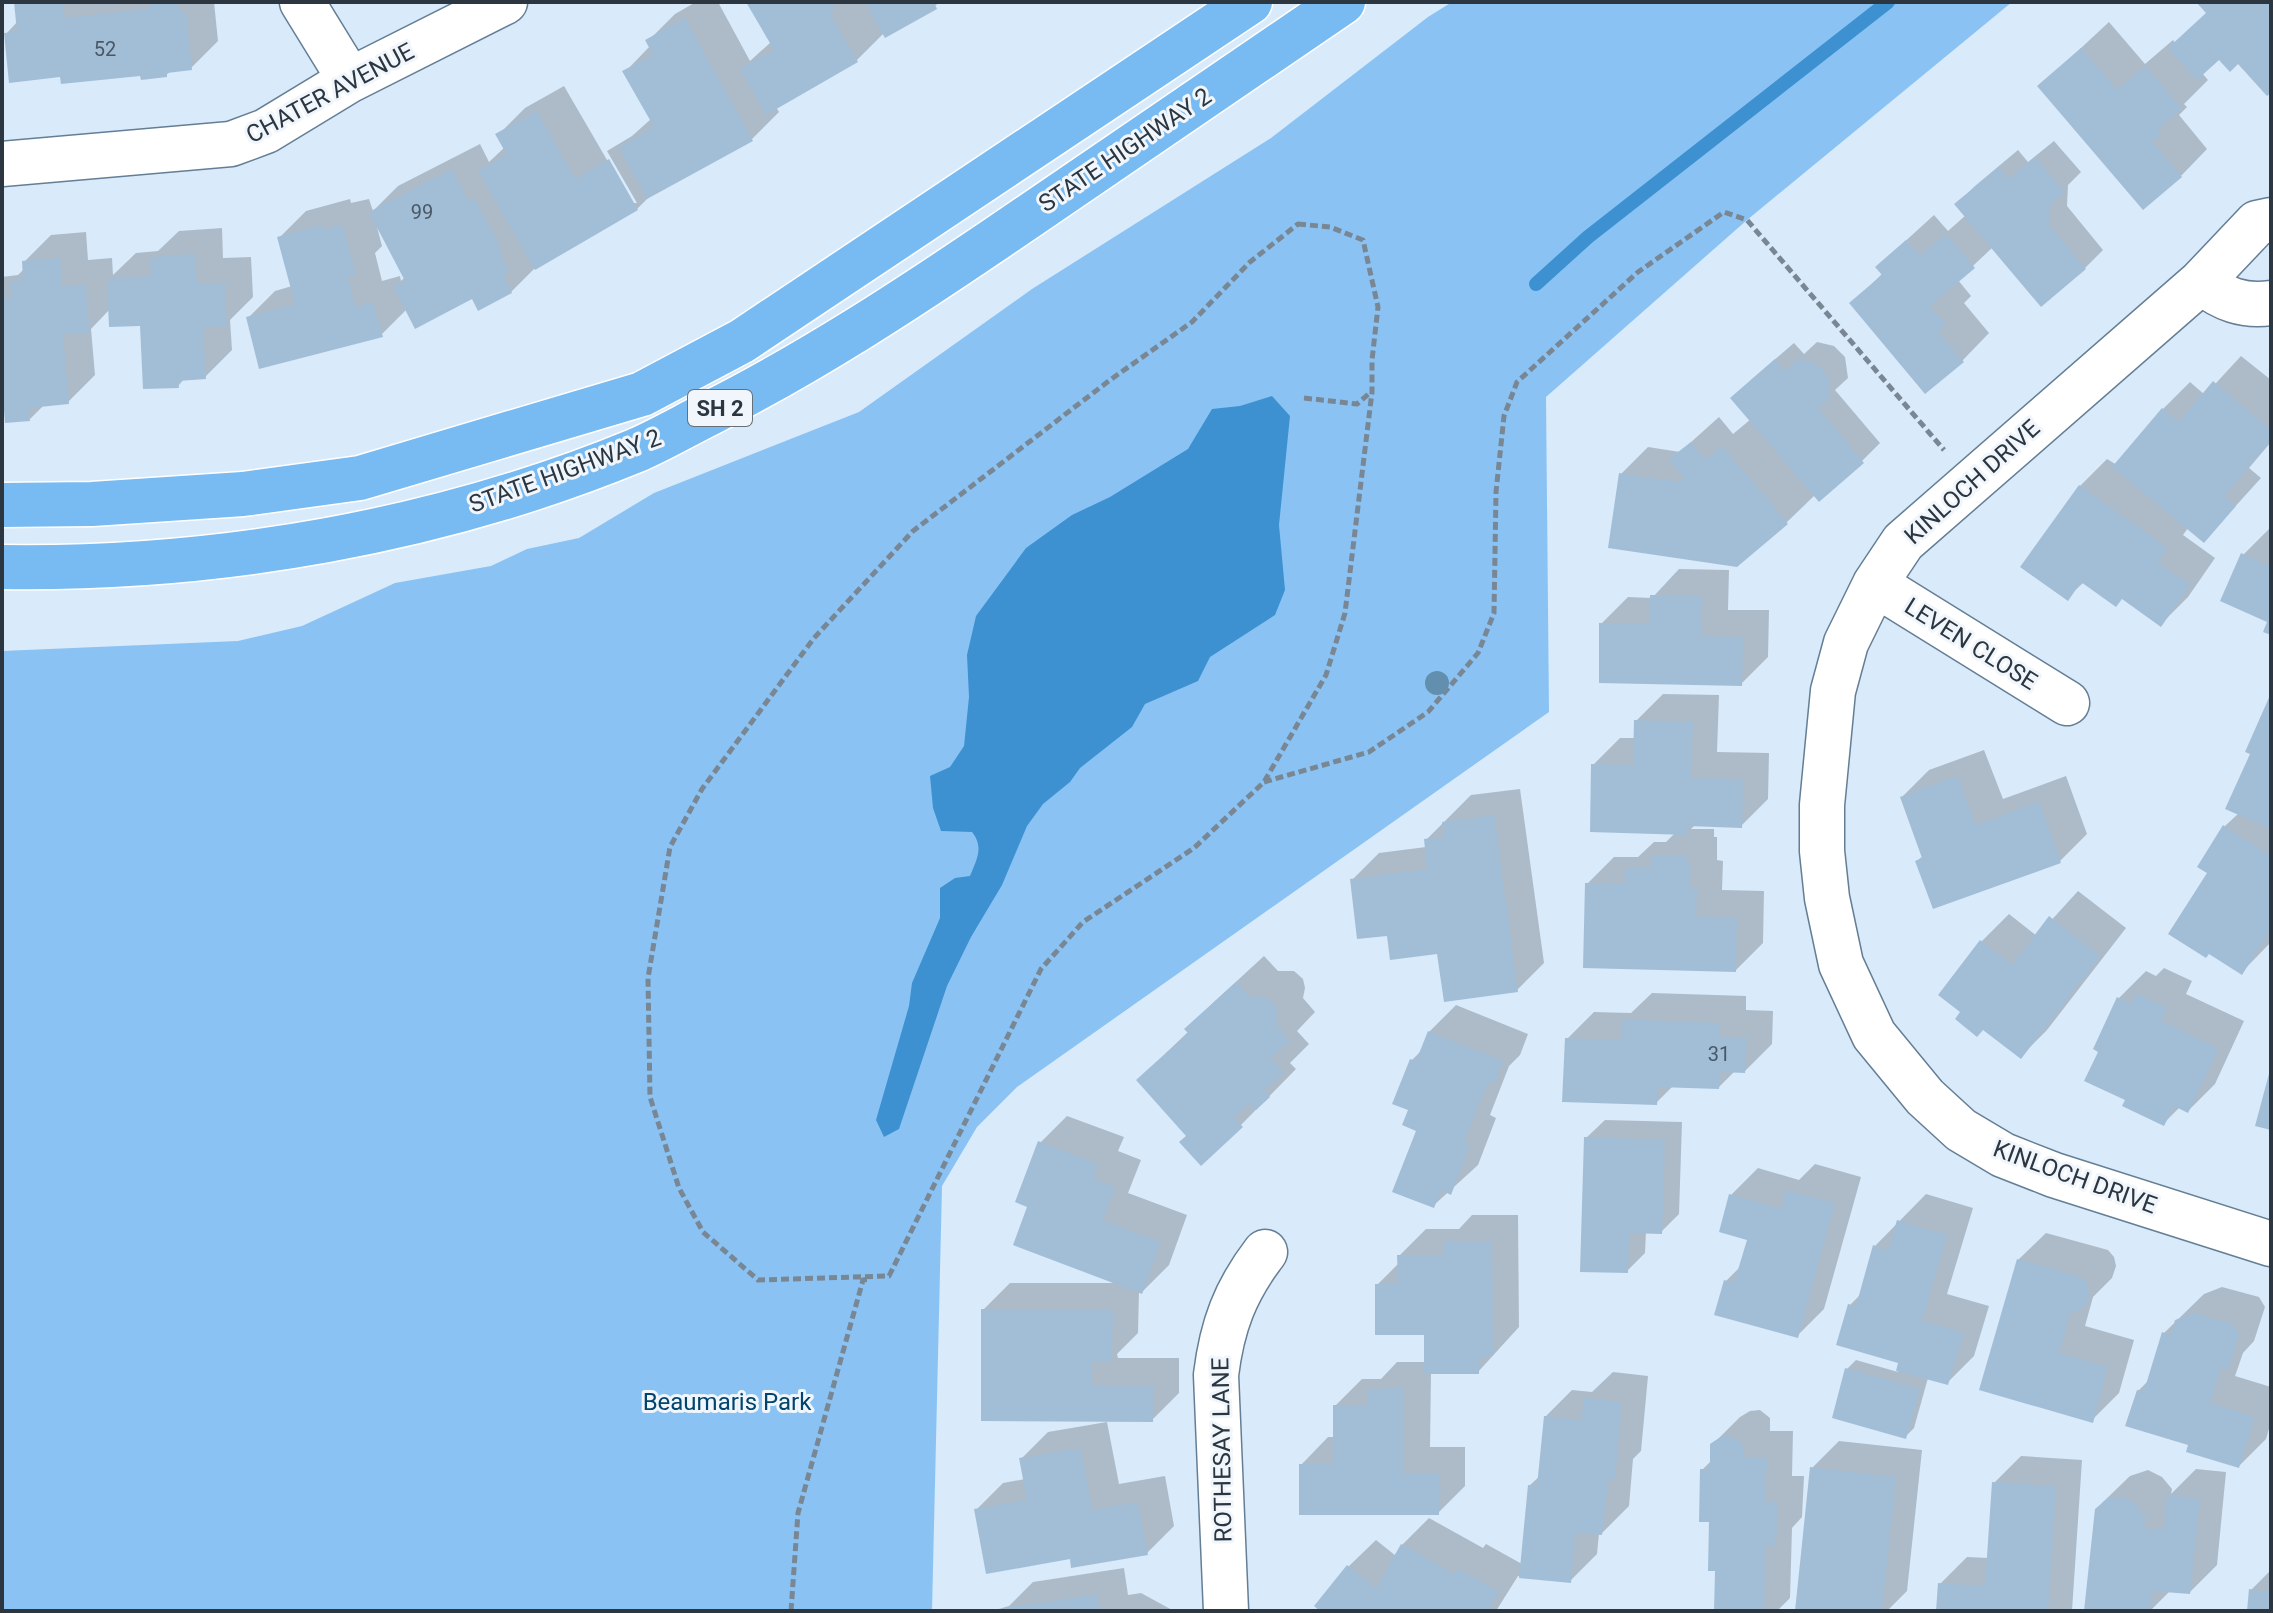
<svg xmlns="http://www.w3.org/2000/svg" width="2273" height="1613" font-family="Roboto,sans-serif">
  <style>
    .green { fill: #8ac3f3 }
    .water { fill: #3d91d1 }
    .shadow { fill: #0003; fill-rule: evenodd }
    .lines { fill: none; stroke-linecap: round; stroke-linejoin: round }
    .stream { stroke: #3d91d1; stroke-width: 14 }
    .building { fill: #a2bed6 }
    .minor-casing { stroke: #647e95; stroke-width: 47 }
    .highway-casing { stroke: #fff; stroke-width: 47 }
    .path { stroke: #798794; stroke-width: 5; stroke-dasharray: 8 4; stroke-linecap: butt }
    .minor { stroke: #fff; stroke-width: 44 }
    .highway { stroke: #78baf2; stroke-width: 44 }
    .tree { fill: #628fad }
    .labels { text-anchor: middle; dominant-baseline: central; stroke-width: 6; stroke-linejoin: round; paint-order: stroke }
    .number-label { font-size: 20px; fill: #495866 }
    .shield { fill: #f0f6fb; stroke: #667078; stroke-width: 2 }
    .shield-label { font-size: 22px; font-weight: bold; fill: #2b3640 }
    .street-label { font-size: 24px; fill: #2b3640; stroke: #f0f6fb }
    .park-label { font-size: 24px; fill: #01446e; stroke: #f0f6fb }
  </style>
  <rect width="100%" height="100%" fill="#d9eafa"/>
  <path class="green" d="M 1452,2 L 2012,2 L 1747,220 L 1546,397 L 1549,712 L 1017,1087 L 977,1127 L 942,1186 L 932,1611 L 2,1611 L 2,651 L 238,641 L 302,626 L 395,583 L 491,566 L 527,549 L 579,538 L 654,493 L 859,412 L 1032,289 L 1271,138 L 1428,17 Z"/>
  <path class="water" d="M 1272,396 L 1290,416 L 1279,525 L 1285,590 L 1275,615 L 1210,657 L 1198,681 L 1145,704 L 1132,727 L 1080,768 L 1070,782 L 1043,804 L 1027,826 L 1002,885 L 971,937 L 947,986 L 899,1129 L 884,1137 L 876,1120 L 909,1006 L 912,983 L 940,918 L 940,888 L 955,878 L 970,876 C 977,859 984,847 972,832 L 941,831 L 933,808 L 930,776 L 950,767 L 964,746 L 969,697 L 967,655 L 976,616 L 1026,548 L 1072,515 L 1110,497 L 1188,449 L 1212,409 L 1240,406 Z"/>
  <path class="shadow" d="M 16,2 L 214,2 L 218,41 L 191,68 L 172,70 L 166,75 L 62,75 L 6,34 L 18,21 Z
    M 696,2 L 718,2 L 750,61 L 771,42 L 749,2 L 941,2 L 885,35 L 884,33 L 857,60 L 776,107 L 779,112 L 752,139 L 650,196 L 637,209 L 535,268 L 511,292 L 407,309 L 381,335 L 248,318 L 275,291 L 292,286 L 279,238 L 306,211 L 350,199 L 351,203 L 369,199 L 373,211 L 398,186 L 480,144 L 489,162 L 505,147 L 498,135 L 525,108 L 564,86 L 632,203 L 637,203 L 607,151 L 632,136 L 651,119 L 625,72 L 650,46 L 648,41 L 675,14 ZM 377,227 L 405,277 L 401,281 L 400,276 L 382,281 L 375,253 L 382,246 Z
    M 2200,2 L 2271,2 L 2271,90 L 2238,61 L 2219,57 L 2202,73 L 2208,80 L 2184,104 L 2187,107 L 2179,115 L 2207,149 L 2181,176 L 2040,86 L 2109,22 L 2145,64 L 2173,40 L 2176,44 L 2208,12 Z
    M 2054,141 L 2081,172 L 2068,185 L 2067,206 L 2103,250 L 2085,268 L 1993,247 L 1958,280 L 1971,296 L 1964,303 L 1989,333 L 1963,360 L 1925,391 L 1852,303 L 1883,273 L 1877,267 L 1934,215 L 1948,231 L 1966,215 L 1957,204 L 1975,186 L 2018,150 L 2028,162 Z
    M 222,228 L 223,258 L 251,257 L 253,297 L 230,320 L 232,350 L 205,377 L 185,378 L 178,386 L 142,324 L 110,309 L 91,329 L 95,375 L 68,402 L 44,405 L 30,419 L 2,363 L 2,277 L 18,275 L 24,269 L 24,262 L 51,235 L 86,232 L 88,260 L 112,258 L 113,275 L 136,253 L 158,251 L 179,231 Z
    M 1817,342 L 1834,346 L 1845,357 L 1848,378 L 1835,390 L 1880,443 L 1862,461 L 1815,495 L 1787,522 L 1736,565 L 1621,474 L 1648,447 L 1680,452 L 1719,417 L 1733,434 L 1751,419 L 1751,380 L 1794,343 L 1804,354 Z
    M 2241,356 L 2271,380 L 2271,442 L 2249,468 L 2261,478 L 2204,541 L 2188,528 L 2183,535 L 2215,558 L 2188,597 L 2161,624 L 2123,597 L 2084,582 L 2067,598 L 2023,566 L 2080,486 L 2107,459 L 2117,465 L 2163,409 L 2190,382 L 2205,395 Z
    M 2270,528 L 2271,528 L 2271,633 L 2270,621 L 2243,555 Z
    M 1679,569 L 1729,570 L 1728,610 L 1769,610 L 1768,657 L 1741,684 L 1601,624 L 1628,597 L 1652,598 Z
    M 1663,694 L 1719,695 L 1717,752 L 1769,753 L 1768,799 L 1741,826 L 1696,824 L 1691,829 L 1714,829 L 1714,837 L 1717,837 L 1717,860 L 1723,861 L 1722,890 L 1764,891 L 1763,943 L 1736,970 L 1587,884 L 1614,857 L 1638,857 L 1654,842 L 1666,842 L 1676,832 L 1593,765 L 1620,738 L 1636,738 L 1636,721 Z
    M 2271,698 L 2271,942 L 2242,972 L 2210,873 L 2225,826 L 2239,813 L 2252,753 Z
    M 1984,750 L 2003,799 L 2066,776 L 2087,834 L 2060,861 L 1917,861 L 1924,855 L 1902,797 L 1929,770 Z
    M 1520,789 L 1544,963 L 1517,990 L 1439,952 L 1389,934 L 1352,880 L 1379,853 L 1426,847 L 1426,840 L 1471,795 Z
    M 2078,891 L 2126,928 L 2047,1030 L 2021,1056 L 1941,995 L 1982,941 L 2009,914 L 2037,936 Z
    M 1264,956 L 1278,971 L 1294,971 L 1303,979 L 1305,988 L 1303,998 L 1315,1012 L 1297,1031 L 1309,1044 L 1290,1063 L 1296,1069 L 1241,1125 L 1189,1136 L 1165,1054 L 1189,1031 L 1214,1002 Z
    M 2164,968 L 2192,981 L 2186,994 L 2244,1021 L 2215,1084 L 2188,1111 L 2180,1107 L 2164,1123 L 2128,1099 L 2101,1051 L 2119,998 L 2146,971 L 2156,976 Z
    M 1652,993 L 1746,996 L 1746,1010 L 1773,1011 L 1772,1044 L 1745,1071 L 1735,1071 L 1719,1087 L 1674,1085 L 1656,1103 L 1567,1039 L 1594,1012 L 1631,1013 Z
    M 1456,1005 L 1528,1034 L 1520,1055 L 1509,1066 L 1490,1115 L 1496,1118 L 1478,1165 L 1433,1206 L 1419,1130 L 1410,1109 L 1412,1060 L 1422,1050 L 1429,1032 Z
    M 1067,1116 L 1124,1137 L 1118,1151 L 1141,1160 L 1128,1193 L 1187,1215 L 1169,1265 L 1142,1292 L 1139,1291 L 1138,1333 L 1117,1354 L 1118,1358 L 1179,1358 L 1179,1393 L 1152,1420 L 983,1419 L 983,1310 L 1010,1283 L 1118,1283 L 1030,1206 L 1040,1143 Z
    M 1605,1120 L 1682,1122 L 1679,1214 L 1661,1232 L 1646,1231 L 1645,1253 L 1627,1271 L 1586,1138 Z
    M 1815,1164 L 1861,1177 L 1824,1309 L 1797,1336 L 1726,1281 L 1741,1266 L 1749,1238 L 1731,1195 L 1758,1168 L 1799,1180 Z
    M 1926,1194 L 1973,1208 L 1947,1294 L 1989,1306 L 1974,1356 L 1947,1383 L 1928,1378 L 1914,1428 L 1905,1437 L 1847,1369 L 1856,1360 L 1898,1372 L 1901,1362 L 1850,1305 L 1861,1294 L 1875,1246 Z
    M 1472,1215 L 1518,1215 L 1519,1327 L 1478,1372 L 1431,1372 L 1430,1447 L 1465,1447 L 1465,1486 L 1438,1513 L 1301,1465 L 1328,1437 L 1335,1437 L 1335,1406 L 1362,1379 L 1381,1379 L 1397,1362 L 1426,1362 L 1426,1333 L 1377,1285 L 1399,1263 L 1399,1256 L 1426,1229 L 1459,1229 Z
    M 2046,1233 L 2108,1250 L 2114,1257 L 2116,1266 L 2112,1278 L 2093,1297 L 2085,1326 L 2134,1340 L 2119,1393 L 2092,1420 L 1981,1389 L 2018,1260 Z
    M 2222,1287 L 2259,1297 L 2265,1307 L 2254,1341 L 2243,1353 L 2235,1376 L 2271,1387 L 2271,1422 L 2266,1439 L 2239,1466 L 2191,1444 L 2138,1391 L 2149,1380 L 2164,1333 L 2204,1294 Z
    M 1613,1372 L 1648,1376 L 1641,1451 L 1633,1459 L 1629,1506 L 1602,1533 L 1599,1533 L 1597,1554 L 1570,1581 L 1518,1576 L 1496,1611 L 1438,1611 L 1432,1608 L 1428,1611 L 1323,1611 L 1349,1566 L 1376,1540 L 1396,1556 L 1402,1545 L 1429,1518 L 1483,1548 L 1486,1544 L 1522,1564 L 1530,1485 L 1540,1476 L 1545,1417 L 1572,1390 L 1592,1392 Z
    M 1760,1410 L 1770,1418 L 1770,1431 L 1793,1431 L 1792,1476 L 1804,1476 L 1802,1517 L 1792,1528 L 1790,1598 L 1777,1611 L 1716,1611 L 1717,1569 L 1702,1470 L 1712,1460 L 1712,1445 L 1740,1417 L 1750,1411 Z
    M 1107,1422 L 1119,1484 L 1165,1476 L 1174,1526 L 1147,1553 L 1072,1557 L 976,1510 L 1003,1483 L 1025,1479 L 1021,1459 L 1048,1432 Z
    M 1839,1441 L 1922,1450 L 1907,1591 L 1887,1611 L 1797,1611 L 1812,1468 Z
    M 2021,1456 L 2082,1460 L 2072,1611 L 1938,1611 L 1940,1584 L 1967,1557 L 1989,1558 L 1994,1483 Z
    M 2196,1469 L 2226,1472 L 2217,1565 L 2190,1592 L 2171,1590 L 2150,1611 L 2086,1611 L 2102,1503 L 2130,1476 L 2148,1470 L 2162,1477 L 2172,1489 L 2171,1494 Z
    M 1124,1568 L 1128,1595 L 1141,1593 L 1174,1611 L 992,1611 L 1009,1606 L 1033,1582 Z
    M 2271,1570 L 2271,1611 L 2249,1611 L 2251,1590 Z"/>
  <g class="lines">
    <path class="stream" d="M 1536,284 L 1588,237 L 1888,2"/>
  </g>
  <path class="building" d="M 14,2 L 63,2 L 65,18 L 149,9 L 149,2 L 177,2 L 179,12 L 186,11 L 192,70 L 167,73 L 167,77 L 141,80 L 140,76 L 61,84 L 60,77 L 9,83 L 4,33 L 17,32 Z
    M 746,2 L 831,2 L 836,10 L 830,13 L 858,62 L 766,115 L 740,69 L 774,50 Z
    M 865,2 L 934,2 L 937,9 L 885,38 Z
    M 2196,2 L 2271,2 L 2271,93 L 2267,96 L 2238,64 L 2230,72 L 2219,60 L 2197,80 L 2168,48 L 2206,13 Z
    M 685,18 L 753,141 L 647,199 L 619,147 L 654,127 L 622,71 L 653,55 L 645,40 Z
    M 2081,48 L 2117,90 L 2145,66 L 2182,108 L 2157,130 L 2161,135 L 2152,142 L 2182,177 L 2143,210 L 2037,86 Z
    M 537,111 L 575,179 L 609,159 L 638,210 L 535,270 L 478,171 L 507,155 L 495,134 Z
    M 2035,157 L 2065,192 L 2051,203 L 2049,225 L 2086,269 L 2041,307 L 1954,204 L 1999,167 L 2009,179 Z
    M 452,169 L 469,202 L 475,199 L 502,250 L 499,251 L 509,272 L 503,275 L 512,293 L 478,311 L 472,299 L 415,329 L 393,286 L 405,281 L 369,212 Z
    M 323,225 L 324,229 L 343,225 L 356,275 L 348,277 L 355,307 L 373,302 L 383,337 L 259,369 L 246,317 L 295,304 L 277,237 Z
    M 1946,234 L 1975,268 L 1930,306 L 1946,324 L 1938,331 L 1964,362 L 1925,394 L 1849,303 L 1882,275 L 1875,267 L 1906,240 L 1920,256 Z
    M 195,254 L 197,284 L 225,283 L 227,326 L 203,327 L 206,379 L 178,381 L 179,388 L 143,389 L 140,326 L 109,327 L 107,279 L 151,276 L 150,257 Z
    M 60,258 L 62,286 L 85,284 L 90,333 L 63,334 L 69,404 L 29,408 L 30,421 L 5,423 L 2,385 L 2,300 L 11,300 L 10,281 L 23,280 L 22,261 Z
    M 1775,359 L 1785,371 L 1797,360 L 1809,361 L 1822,369 L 1830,382 L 1830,398 L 1818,408 L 1864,463 L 1819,502 L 1730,398 Z
    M 2213,381 L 2271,430 L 2271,440 L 2224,496 L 2236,506 L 2204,543 L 2112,467 L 2162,408 L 2179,422 Z
    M 1691,442 L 1705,460 L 1722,446 L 1763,494 L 1766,494 L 1766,497 L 1788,524 L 1737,567 L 1608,548 L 1619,473 L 1679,482 L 1684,478 L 1669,459 Z
    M 2079,485 L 2168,548 L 2157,562 L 2190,585 L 2161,627 L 2122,599 L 2116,607 L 2081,582 L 2068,601 L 2020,567 Z
    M 2241,553 L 2271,567 L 2271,635 L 2263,632 L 2267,622 L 2220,601 Z
    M 1650,595 L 1702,596 L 1701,636 L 1743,637 L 1742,686 L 1599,683 L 1599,623 L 1649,624 Z
    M 2271,693 L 2271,829 L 2225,809 L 2250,754 L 2245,752 Z
    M 1634,720 L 1693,722 L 1691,778 L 1743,779 L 1742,828 L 1688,826 L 1688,835 L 1590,832 L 1591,764 L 1633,765 Z
    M 1957,776 L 1976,825 L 2039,801 L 2061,863 L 1933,909 L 1915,861 L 1922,858 L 1900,797 Z
    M 1494,815 L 1518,992 L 1444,1002 L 1437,954 L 1390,960 L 1387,936 L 1357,939 L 1350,879 L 1427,869 L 1424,839 L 1444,837 L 1442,822 Z
    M 2223,825 L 2271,856 L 2271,883 L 2268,887 L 2271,889 L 2271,929 L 2242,975 L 2209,954 L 2206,958 L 2168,934 L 2207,873 L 2197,867 Z
    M 1651,855 L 1688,856 L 1688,863 L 1691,864 L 1690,887 L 1697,887 L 1696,916 L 1737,918 L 1736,972 L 1583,968 L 1585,883 L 1625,883 L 1625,868 L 1650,868 Z
    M 2049,916 L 2100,956 L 2021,1059 L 1983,1030 L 1977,1037 L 1955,1019 L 1960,1012 L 1938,995 L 1980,940 L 2012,965 Z
    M 1236,982 L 1250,997 L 1263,996 L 1272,1001 L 1278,1013 L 1277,1026 L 1290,1041 L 1270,1058 L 1284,1073 L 1264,1090 L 1270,1097 L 1256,1110 L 1249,1103 L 1234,1118 L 1243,1127 L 1201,1166 L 1179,1142 L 1186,1136 L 1136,1080 L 1188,1033 L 1184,1029 Z
    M 2136,993 L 2167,1008 L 2161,1021 L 2219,1048 L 2188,1113 L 2174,1106 L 2164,1126 L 2122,1106 L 2125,1100 L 2084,1081 L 2098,1052 L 2093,1049 L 2117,997 L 2131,1004 Z
    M 1622,1019 L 1720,1023 L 1720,1037 L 1747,1037 L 1745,1073 L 1720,1072 L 1719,1089 L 1658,1087 L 1657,1105 L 1562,1102 L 1565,1038 L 1622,1040 Z
    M 1428,1031 L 1503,1061 L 1494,1084 L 1488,1082 L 1464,1142 L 1470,1145 L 1451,1195 L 1441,1190 L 1434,1208 L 1392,1192 L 1416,1131 L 1402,1125 L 1408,1110 L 1392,1104 L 1410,1059 L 1416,1061 Z
    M 2270,1070 L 2271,1070 L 2271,1130 L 2255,1126 Z
    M 1584,1137 L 1665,1140 L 1662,1234 L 1629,1233 L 1628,1273 L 1580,1272 Z
    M 1038,1141 L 1098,1164 L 1093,1179 L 1115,1187 L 1103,1220 L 1161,1242 L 1142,1294 L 1013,1245 L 1027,1207 L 1015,1202 Z
    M 1786,1190 L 1835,1203 L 1798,1338 L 1714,1315 L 1724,1280 L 1734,1283 L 1747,1240 L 1719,1232 L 1729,1194 L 1781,1209 Z
    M 1897,1220 L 1947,1235 L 1922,1321 L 1964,1333 L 1948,1385 L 1896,1371 L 1898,1363 L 1836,1345 L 1848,1304 L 1856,1306 L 1873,1245 L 1888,1250 Z
    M 1492,1241 L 1493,1356 L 1479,1357 L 1479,1374 L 1424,1374 L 1424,1335 L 1375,1335 L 1375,1284 L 1398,1284 L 1397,1255 L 1443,1255 L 1443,1242 Z
    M 2017,1259 L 2081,1277 L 2088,1284 L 2089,1301 L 2080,1311 L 2070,1313 L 2059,1353 L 2108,1367 L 2093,1423 L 1979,1390 Z
    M 981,1309 L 1113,1309 L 1112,1362 L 1091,1362 L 1091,1385 L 1153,1385 L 1153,1422 L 981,1421 Z
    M 2194,1313 L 2232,1324 L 2239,1335 L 2228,1370 L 2221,1368 L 2210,1403 L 2255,1417 L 2239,1468 L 2186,1452 L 2188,1445 L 2125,1426 L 2137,1390 L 2144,1391 L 2162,1332 L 2171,1335 L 2175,1320 Z
    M 1845,1368 L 1920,1389 L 1906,1439 L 1832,1418 Z
    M 1404,1388 L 1404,1473 L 1439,1473 L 1439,1515 L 1299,1515 L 1299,1464 L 1333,1464 L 1333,1405 L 1368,1405 L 1368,1389 Z
    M 1584,1398 L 1622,1402 L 1615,1480 L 1608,1480 L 1602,1535 L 1575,1533 L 1571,1583 L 1519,1578 L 1528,1485 L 1537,1486 L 1544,1416 L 1581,1420 Z
    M 1729,1436 L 1742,1443 L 1744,1457 L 1767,1458 L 1765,1502 L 1778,1502 L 1776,1546 L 1766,1546 L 1764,1611 L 1714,1611 L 1715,1571 L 1708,1571 L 1709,1522 L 1699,1522 L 1700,1469 L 1710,1469 L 1710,1444 L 1719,1438 Z
    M 1081,1448 L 1092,1510 L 1138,1502 L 1148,1555 L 1071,1568 L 1070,1559 L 986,1574 L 974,1509 L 1027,1500 L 1019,1458 Z
    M 1810,1467 L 1896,1477 L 1882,1611 L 1795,1611 Z
    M 1992,1482 L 2056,1486 L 2048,1611 L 1936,1611 L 1938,1583 L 1985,1586 Z
    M 2167,1495 L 2200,1499 L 2190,1594 L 2152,1591 L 2150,1611 L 2084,1611 L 2095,1509 L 2108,1498 L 2125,1497 L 2136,1504 L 2142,1515 L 2146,1515 L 2144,1528 L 2164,1530 Z
    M 1401,1544 L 1455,1574 L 1458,1569 L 1499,1592 L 1488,1611 L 1434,1611 L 1430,1609 L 1428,1611 L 1320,1611 L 1314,1606 L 1347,1565 L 1376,1588 Z
    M 2249,1589 L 2271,1592 L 2271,1611 L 2247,1611 Z
    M 1097,1594 L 1100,1611 L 1004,1611 L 1004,1608 Z"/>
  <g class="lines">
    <g class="minor-casing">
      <path id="minor" d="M 302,2 L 350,80
        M 2,164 L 231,144 L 266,131 L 350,80 L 505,2
        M 2271,220 L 2257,223 L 2201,282 L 1903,542 L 1875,584 L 1846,643 L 1833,691 L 1822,805 L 1822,851 L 1827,898 L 1841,964 L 1874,1035 L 1925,1097 L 1961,1130 L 2003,1155 L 2054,1175 L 2271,1244
        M 2201,282 C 2223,299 2243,307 2271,303
        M 1875,584 L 2067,703
        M 1226,1611 L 1216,1375 C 1222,1326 1235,1291 1265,1252"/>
    </g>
    <g class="highway-casing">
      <path id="highway" d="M 2,505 L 92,504 L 243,494 L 360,478 L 642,394 L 742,341 L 1250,2
        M 2,567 C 217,570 438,532 637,450 C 662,439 686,425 710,413 C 811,362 904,301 997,238 C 1112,159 1227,80 1343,2"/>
    </g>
    <path class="path" d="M 1298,224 L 1330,227 L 1363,240 L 1378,307 L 1372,360 L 1372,392 L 1345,613 L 1326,675 L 1264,782 L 1194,848 L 1083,922 L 1041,969 L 889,1276 L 758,1280 L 703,1232 L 679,1188 L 650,1097 L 648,978 L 670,847 L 702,789 L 814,638 L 913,531 L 1110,380 L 1192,322 L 1250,262 Z
      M 1304,398 L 1357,404 L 1371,392
      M 1264,782 L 1369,752 L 1428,712 L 1478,653 L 1494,613 L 1496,492 L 1504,416 L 1517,382 L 1638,272 L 1724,212 L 1747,220 L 1944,450
      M 791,1611 L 798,1513 L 863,1280 L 870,1279"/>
    <use href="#minor" class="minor"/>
    <use href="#highway" class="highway"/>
  </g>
  <circle class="tree" cx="1437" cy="683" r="12"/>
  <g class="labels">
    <g class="number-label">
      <text x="105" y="49">52</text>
      <text x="422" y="212">99</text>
      <text x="1719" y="1054">31</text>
    </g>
    <rect class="shield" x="688" y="390" width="64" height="36" rx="6"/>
    <g class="shield-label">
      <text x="720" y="408">SH 2</text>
    </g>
    <g class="street-label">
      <text transform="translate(330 93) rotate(-28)">CHATER AVENUE</text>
      <text transform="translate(1125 150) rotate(-34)">STATE HIGHWAY 2</text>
      <text transform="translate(565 471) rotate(-20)">STATE HIGHWAY 2</text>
      <text transform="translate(1972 482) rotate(-42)">KINLOCH DRIVE</text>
      <text transform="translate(1971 644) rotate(32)">LEVEN CLOSE</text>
      <text transform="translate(2075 1177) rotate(20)">KINLOCH DRIVE</text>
      <text transform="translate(1222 1450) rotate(-91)">ROTHESAY LANE</text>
    </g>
    <g class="park-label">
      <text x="727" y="1402">Beaumaris Park</text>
    </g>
  </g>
  <rect width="2273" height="1613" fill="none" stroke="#2b3640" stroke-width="8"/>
</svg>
